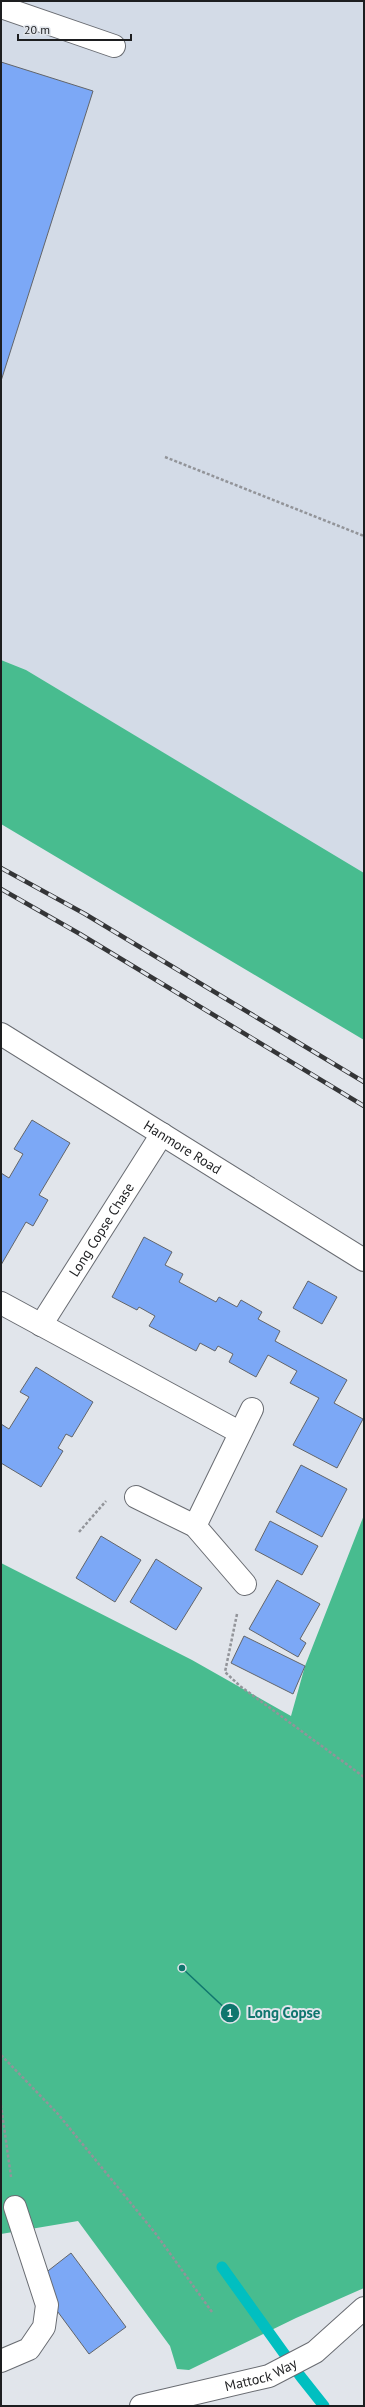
<svg xmlns="http://www.w3.org/2000/svg" width="365" height="2407" font-family="'PT Sans',sans-serif">
  <style>
    .built { fill: #d3dbe7 }
    .forest { fill: #48bc8f }
    .lines { fill: none; stroke-linecap: round; stroke-linejoin: round }
    .stream { stroke: #01bfc0; stroke-width: 11 }
    .building { fill: #7ca8f6; stroke: #62656a }
    .lane-casing { stroke: #696c72; stroke-width: 24 }
    .street-casing { stroke: #696c72; stroke-width: 24 }
    .secondary-casing { stroke: #696c72; stroke-width: 24 }
    .path { stroke: #929499; stroke-width: 2.5; stroke-dasharray: 3 2; stroke-linecap: butt }
    .lane { stroke: #fff; stroke-width: 22 }
    .street { stroke: #fff; stroke-width: 22 }
    .secondary { stroke: #fff; stroke-width: 22 }
    .rail-casing { stroke: #343537; stroke-width: 4.5 }
    .rail { stroke: #e1e5eb; stroke-width: 3; stroke-dasharray: 9; stroke-linecap: butt }
    .labels { text-anchor: middle; dominant-baseline: central; stroke-width: 4; stroke-linejoin: round; paint-order: stroke }
    .street-label { font-size: 14px; fill: #1d1e20; stroke: #e1e5eb }
    .leader { fill: none; stroke: #0f766e; stroke-width: 1.5 }
    .callout-dot { fill: #0f766e; stroke: #e1e5eb; stroke-width: 1.5 }
    .mark-label { font-size: 12px; text-anchor: middle; font-weight: bold; fill: #fff }
    .callout-label { font-size: 15px; text-anchor: middle; font-weight: bold; fill: #0f766e; stroke: #e1e5eb; stroke-width: 4; stroke-linejoin: round; paint-order: stroke }
  </style>
  <rect width="100%" height="100%" fill="#e1e5eb"/>
  <path class="built" d="M 1,1 L 364,1 L 364,874 L 26,670 L 1,660 Z"/>
  <path class="forest" d="M 1,660 L 26,670 L 364,873 L 364,1040 L 1,824 Z
    M 364,1515 L 364,2288 L 296,2318 L 189,2370 L 177,2369 L 170,2346 L 78,2221 L 1,2234 L 1,1563 L 192,1660 L 291,1716 L 305,1666 Z"/>
  <g class="lines">
    <path class="stream" d="M 222,2267 L 301,2377 L 324,2406"/>
  </g>
  <path class="building" d="M 1,62 L 93,91 L 1,381 Z
    M 32,1120 L 70,1143 L 39,1195 L 48,1200 L 33,1226 L 26,1222 L 1,1265 L 1,1173 L 9,1178 L 23,1154 L 14,1149 Z
    M 144,1237 L 172,1252 L 165,1265 L 183,1274 L 179,1282 L 216,1302 L 219,1297 L 237,1307 L 241,1300 L 262,1312 L 258,1319 L 280,1331 L 275,1341 L 347,1380 L 334,1403 L 363,1419 L 337,1468 L 293,1445 L 319,1398 L 290,1383 L 297,1371 L 268,1355 L 256,1377 L 229,1362 L 233,1354 L 218,1346 L 215,1351 L 200,1343 L 196,1351 L 149,1326 L 155,1316 L 139,1307 L 137,1310 L 112,1297 Z
    M 308,1281 L 337,1297 L 322,1324 L 293,1308 Z
    M 36,1367 L 93,1402 L 72,1437 L 66,1434 L 58,1448 L 63,1451 L 41,1487 L 1,1463 L 1,1424 L 9,1429 L 29,1397 L 20,1392 Z
    M 301,1465 L 347,1489 L 322,1537 L 276,1512 Z
    M 270,1521 L 318,1546 L 302,1575 L 255,1550 Z
    M 101,1536 L 141,1560 L 115,1602 L 76,1578 Z
    M 156,1559 L 202,1588 L 176,1630 L 130,1602 Z
    M 277,1580 L 320,1604 L 300,1639 L 306,1643 L 298,1657 L 249,1629 Z
    M 244,1636 L 305,1666 L 293,1694 L 231,1663 Z
    M 71,2253 L 126,2327 L 89,2354 L 35,2281 Z"/>
  <g class="lines">
    <g class="lane-casing">
      <path id="lane" d="M 1,7 L 114,46
        M 1,2361 L 29,2349 L 44,2327 L 47,2305 L 15,2207"/>
    </g>
    <g class="street-casing">
      <g id="street">
        <path d="M 1,1303 L 239,1432"/>
        <path id="s1" d="M 41,1325 L 162,1134"/>
        <path d="M 136,1497 L 195,1526 L 245,1584"/>
        <path d="M 195,1526 L 252,1409"/>
        <path id="s2" d="M 141,2406 L 269,2376 L 315,2352 L 364,2308"/>
      </g>
    </g>
    <g class="secondary-casing">
      <g id="secondary">
        <path id="s3" d="M 1,1034 L 364,1260"/>
      </g>
    </g>
    <path class="path" d="M 165,457 L 364,536
      M 79,1532 L 106,1501
      M 237,1614 L 225,1672 L 240,1686 L 364,1777
      M 1,2055 L 58,2114 L 156,2234 L 212,2312
      M 1,2105 L 11,2177"/>
    <use href="#lane" class="lane"/>
    <use href="#street" class="street"/>
    <use href="#secondary" class="secondary"/>
    <g class="rail-casing">
      <path id="rail" d="M 1,868 L 85,914 L 364,1082
        M 1,889 L 80,934 L 364,1106"/>
    </g>
    <use href="#rail" class="rail"/>
  </g>
  <g class="labels">
    <g class="street-label">
      <text stroke="none"><textPath href="#s3" startOffset="214">Hanmore Road</textPath></text>
      <text stroke="none"><textPath href="#s1" startOffset="113">Long Copse Chase</textPath></text>
      <text stroke="none"><textPath href="#s2" startOffset="124">Mattock Way</textPath></text>
    </g>
  </g>
  <path class="leader" d="M182 1968L230 2013"/>
  <g class="callout-dot">
    <circle cx="182" cy="1968" r="4"/>
    <circle cx="230" cy="2013" r="10"/>
  </g>
  <g class="mark-label">
    <text x="230" y="2017">1</text>
  </g>
  <g class="callout-label">
    <text x="284" y="2018">Long Copse</text>
  </g>
  <rect width="365" height="2407" fill="none" stroke="#1d1e20" stroke-width="4"/>
  <path d="M18 34v6h113v-6" fill="none" stroke="#1d1e20" stroke-width="2"/>
  <text x="24" y="34" font-size="12" fill="#1d1e20" stroke="#e1e5eb" stroke-width="3" paint-order="stroke">20 m</text>
</svg>
